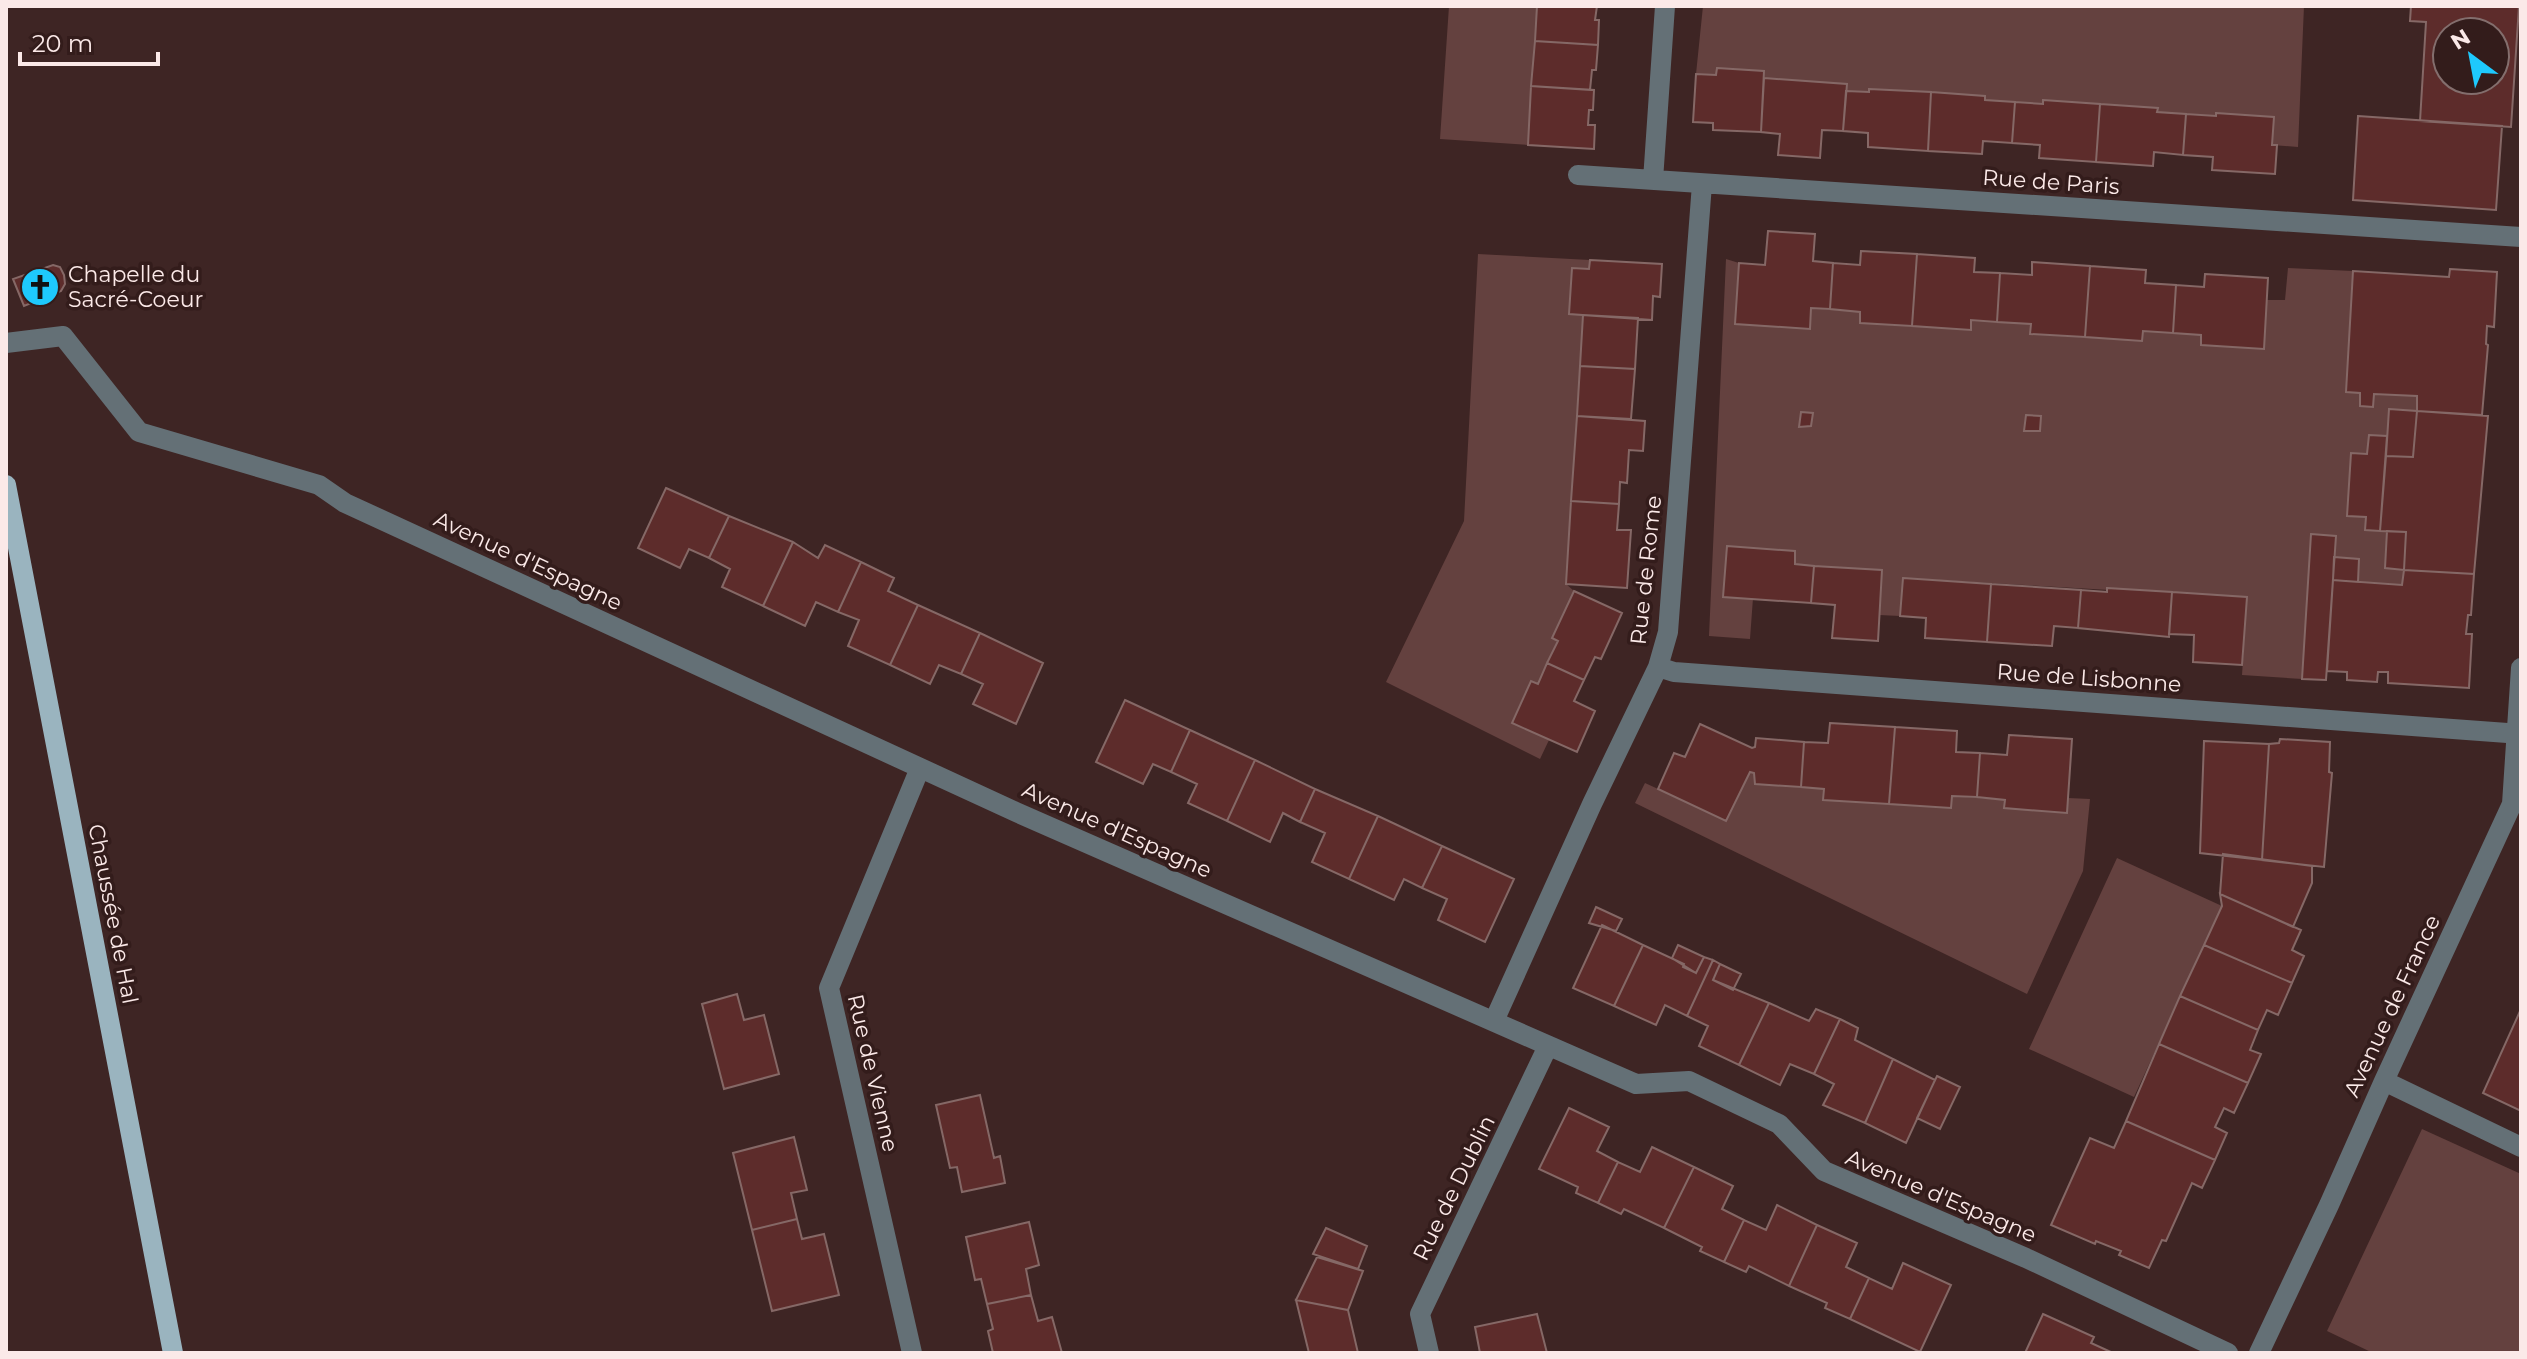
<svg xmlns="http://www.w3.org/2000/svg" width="2527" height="1359" font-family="Montserrat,sans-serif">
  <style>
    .green { fill: #64413f }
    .building { fill: #5d2c2b; stroke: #856866; stroke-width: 2; fill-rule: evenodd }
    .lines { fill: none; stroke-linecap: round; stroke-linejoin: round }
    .minor { stroke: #647076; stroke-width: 20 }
    .major { stroke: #9ab4bf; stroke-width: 20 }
    .labels { text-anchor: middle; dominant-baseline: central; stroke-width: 7; stroke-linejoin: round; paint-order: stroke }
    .street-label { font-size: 22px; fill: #fbe9e8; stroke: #331c1b }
    .poi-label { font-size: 22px; fill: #fbe9e8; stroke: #331c1b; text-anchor: start }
  </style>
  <rect width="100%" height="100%" fill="#3e2524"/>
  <path class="green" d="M 1449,6 L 1537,6 L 1528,145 L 1440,139 Z
    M 1703,6 L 2304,6 L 2298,147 L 2272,145 L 2273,117 L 2217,113 L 2216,116 L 2157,112 L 2157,108 L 2044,100 L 2043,104 L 1985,100 L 1985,96 L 1870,89 L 1869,92 L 1846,91 L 1846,84 L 1764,78 L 1764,71 L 1717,68 L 1716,75 L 1696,74 Z
    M 1478,254 L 1590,260 L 1589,269 L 1572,268 L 1570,314 L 1583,315 L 1566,584 L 1574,591 L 1553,637 L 1558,641 L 1538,684 L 1513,723 L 1549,740 L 1540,759 L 1386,682 L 1464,521 Z
    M 1726,259 L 1739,263 L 1810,328 L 1811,308 L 1860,312 L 1860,323 L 1970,330 L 1971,320 L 2031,324 L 2031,334 L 2141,341 L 2143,331 L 2201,335 L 2201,345 L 2263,349 L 2267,300 L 2285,300 L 2288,268 L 2353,271 L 2346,392 L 2360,393 L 2360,406 L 2372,407 L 2374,394 L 2417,396 L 2417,411 L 2389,409 L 2387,436 L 2369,435 L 2367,454 L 2351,453 L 2347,516 L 2366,517 L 2365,530 L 2387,531 L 2385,568 L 2404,570 L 2402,585 L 2358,582 L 2359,559 L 2334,557 L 2312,534 L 2302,679 L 2242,675 L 2247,598 L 1904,578 L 1900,616 L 1879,615 L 1814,566 L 1795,564 L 1795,551 L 1727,546 L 1723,596 L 1753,598 L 1750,639 L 1709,636 Z
    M 1750,772 L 1754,773 L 1755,784 L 1824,789 L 1824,800 L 1950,808 L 1952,796 L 2005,800 L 2005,808 L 2066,812 L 2068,798 L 2090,799 L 2083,871 L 2027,994 L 1635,803 L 1645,783 L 1726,820 Z
    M 2117,858 L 2222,906 L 2134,1097 L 2029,1049 Z
    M 2422,1129 L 2521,1174 L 2521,1353 L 2373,1353 L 2327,1331 Z"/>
  <path class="building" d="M 1537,6 L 1597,6 L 1595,20 L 1599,20 L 1598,45 L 1535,41 Z
    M 2411,6 L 2519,6 L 2511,127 L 2420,121 L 2426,22 L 2410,21 ZM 2447,32 L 2495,32 L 2495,80 L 2447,80 Z
    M 1535,41 L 1598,45 L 1596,70 L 1592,70 L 1590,90 L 1531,86 Z
    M 1717,68 L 1764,71 L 1761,132 L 1713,130 L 1713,123 L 1693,122 L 1696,74 L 1716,75 Z
    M 1764,78 L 1847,84 L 1843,131 L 1822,130 L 1820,158 L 1778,155 L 1780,134 L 1761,132 Z
    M 1531,86 L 1594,90 L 1593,110 L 1589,110 L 1588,125 L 1595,125 L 1594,149 L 1528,145 Z
    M 1869,89 L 1931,92 L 1928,151 L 1868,147 L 1868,133 L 1843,131 L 1846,91 L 1869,92 Z
    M 1931,92 L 1985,96 L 1985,100 L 2015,102 L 2012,143 L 1983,141 L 1982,154 L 1928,151 Z
    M 2043,100 L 2100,104 L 2096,162 L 2039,158 L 2040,145 L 2012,143 L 2015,102 L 2043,104 Z
    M 2100,104 L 2158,108 L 2157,112 L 2186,114 L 2183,155 L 2154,152 L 2153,166 L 2096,162 Z
    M 2216,113 L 2274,117 L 2272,145 L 2277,145 L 2275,174 L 2212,170 L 2213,157 L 2183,155 L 2186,114 L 2216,116 Z
    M 2358,116 L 2502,126 L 2496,210 L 2353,200 Z
    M 1768,231 L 1815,234 L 1813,261 L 1833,263 L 1830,309 L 1811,308 L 1810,329 L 1735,324 L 1739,263 L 1765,265 Z
    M 1861,251 L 1917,254 L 1912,326 L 1860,323 L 1860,312 L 1830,309 L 1833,263 L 1860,265 Z
    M 1917,254 L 1975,258 L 1974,272 L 2000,273 L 1997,322 L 1971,320 L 1971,330 L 1912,326 Z
    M 1590,260 L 1662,264 L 1660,297 L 1653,296 L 1652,320 L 1569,314 L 1572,268 L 1589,269 Z
    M 2032,262 L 2090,266 L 2085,337 L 2030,334 L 2031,324 L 1997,322 L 2000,273 L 2032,275 Z
    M 53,265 L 60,267 L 64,275 L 65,284 L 61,291 L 24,306 L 13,279 Z
    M 2090,266 L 2146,270 L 2145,283 L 2176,285 L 2173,333 L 2143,331 L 2142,341 L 2085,337 Z
    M 2450,269 L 2497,272 L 2494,327 L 2487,326 L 2486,344 L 2488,345 L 2482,415 L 2417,411 L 2417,396 L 2374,394 L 2373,407 L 2360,406 L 2360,393 L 2346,392 L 2353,271 L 2449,277 Z
    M 2205,274 L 2268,278 L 2264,349 L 2201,345 L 2201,335 L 2173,333 L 2176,285 L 2204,287 Z
    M 1583,315 L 1638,318 L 1635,369 L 1580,366 Z
    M 1580,366 L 1635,369 L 1631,419 L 1577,416 Z
    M 2389,409 L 2417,411 L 2413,457 L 2386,456 Z
    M 2417,411 L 2488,416 L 2474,574 L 2404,570 L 2406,532 L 2380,531 L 2386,456 L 2413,457 Z
    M 1801,412 L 1813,413 L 1811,426 L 1799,427 Z
    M 2026,415 L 2041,416 L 2040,431 L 2024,431 Z
    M 1577,416 L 1645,421 L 1643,451 L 1629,450 L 1627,483 L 1620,482 L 1619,504 L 1571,501 Z
    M 2369,435 L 2387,436 L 2380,531 L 2365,530 L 2366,517 L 2347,516 L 2351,453 L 2367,454 Z
    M 666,488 L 729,516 L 709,558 L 689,549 L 680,568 L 638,548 Z
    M 1571,501 L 1619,504 L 1617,530 L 1631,530 L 1627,588 L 1566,584 Z
    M 729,516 L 793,542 L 763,606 L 722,587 L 730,569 L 709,558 Z
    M 2387,531 L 2406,532 L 2404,570 L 2385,568 Z
    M 2311,534 L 2336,536 L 2326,680 L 2302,679 Z
    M 793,542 L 818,558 L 825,545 L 861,562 L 838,612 L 816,602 L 805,626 L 763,606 Z
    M 1727,546 L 1795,551 L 1795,564 L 1814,566 L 1811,603 L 1723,597 Z
    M 2334,557 L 2359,559 L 2358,582 L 2333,580 Z
    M 861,562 L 894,578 L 888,591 L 918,605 L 890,665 L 848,646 L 859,620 L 838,612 Z
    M 1814,566 L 1882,570 L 1878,641 L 1832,638 L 1835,605 L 1811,603 Z
    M 2404,570 L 2474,574 L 2471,615 L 2468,615 L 2466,634 L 2472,634 L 2469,688 L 2388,683 L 2388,672 L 2378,672 L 2377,682 L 2347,680 L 2347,672 L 2327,671 L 2333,580 L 2402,585 Z
    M 1903,578 L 1991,584 L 1987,642 L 1925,638 L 1926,618 L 1900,616 Z
    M 1991,584 L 2081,590 L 2078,628 L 2054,626 L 2052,646 L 1987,642 Z
    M 2107,588 L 2172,592 L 2169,637 L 2078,628 L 2081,590 L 2107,592 Z
    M 1574,591 L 1622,613 L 1601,659 L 1595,657 L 1584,680 L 1547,663 L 1558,641 L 1552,638 Z
    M 2172,592 L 2247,597 L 2242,665 L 2193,662 L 2194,635 L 2169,634 Z
    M 918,605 L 980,633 L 961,674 L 939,665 L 930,684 L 890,665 Z
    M 980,633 L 1043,663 L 1016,724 L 973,704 L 983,684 L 961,674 Z
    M 1547,663 L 1584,680 L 1574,701 L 1595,711 L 1577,752 L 1512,723 L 1531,681 L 1538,684 Z
    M 1125,700 L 1190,730 L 1171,772 L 1153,764 L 1143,784 L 1096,762 Z
    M 1830,723 L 1895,727 L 1889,804 L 1823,800 L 1824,789 L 1801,787 L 1804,742 L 1828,743 Z
    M 1700,724 L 1752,748 L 1755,747 L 1756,738 L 1804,742 L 1801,787 L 1755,784 L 1754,773 L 1750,772 L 1726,821 L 1658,789 L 1674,753 L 1685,757 Z
    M 1895,727 L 1957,731 L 1956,752 L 1980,753 L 1977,797 L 1952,796 L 1951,808 L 1889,804 Z
    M 1190,730 L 1255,760 L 1227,821 L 1188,803 L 1197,784 L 1171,772 Z
    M 2009,735 L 2072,739 L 2067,813 L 2004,808 L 2005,800 L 1977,797 L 1980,753 L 2007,755 Z
    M 2280,739 L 2330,742 L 2329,772 L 2332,773 L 2324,867 L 2262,860 L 2269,744 L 2279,743 Z
    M 2204,741 L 2269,744 L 2262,860 L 2200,853 Z
    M 1255,760 L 1315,789 L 1300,822 L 1283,813 L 1270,842 L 1227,821 Z
    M 1315,789 L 1378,816 L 1349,879 L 1312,862 L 1325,833 L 1300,822 Z
    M 1378,816 L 1442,846 L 1422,888 L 1404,879 L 1394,900 L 1349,879 Z
    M 1442,846 L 1514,879 L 1485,942 L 1438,920 L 1447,899 L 1422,888 Z
    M 2223,854 L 2312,866 L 2312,883 L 2293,927 L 2220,894 Z
    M 2220,894 L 2301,930 L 2292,950 L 2304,956 L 2292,983 L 2204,945 L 2222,906 Z
    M 1596,907 L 1622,919 L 1616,931 L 1589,923 Z
    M 1602,925 L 1643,945 L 1614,1006 L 1573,988 Z
    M 1643,945 L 1684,964 L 1683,967 L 1696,973 L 1704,957 L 1713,960 L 1687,1016 L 1665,1005 L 1656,1025 L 1614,1006 Z
    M 1678,945 L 1704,957 L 1696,973 L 1672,958 Z
    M 2204,945 L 2292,983 L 2278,1015 L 2267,1010 L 2258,1030 L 2180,996 Z
    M 1713,960 L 1720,964 L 1713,980 L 1769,1003 L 1739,1065 L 1699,1046 L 1708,1026 L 1687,1016 Z
    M 1720,964 L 1741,974 L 1733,990 L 1713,980 Z
    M 737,994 L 744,1020 L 764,1015 L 779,1074 L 724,1089 L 702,1004 Z
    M 2180,996 L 2258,1030 L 2250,1050 L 2261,1054 L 2248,1083 L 2159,1044 Z
    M 1769,1003 L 1809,1021 L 1816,1009 L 1840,1019 L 1814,1074 L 1790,1064 L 1780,1085 L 1739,1065 Z
    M 2521,1009 L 2521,1111 L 2483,1093 Z
    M 1840,1019 L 1858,1028 L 1855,1040 L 1893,1059 L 1865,1123 L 1823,1105 L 1834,1084 L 1814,1074 Z
    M 2159,1044 L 2248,1083 L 2234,1113 L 2224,1108 L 2215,1127 L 2227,1133 L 2215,1160 L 2126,1121 Z
    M 1893,1059 L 1935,1080 L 1906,1143 L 1865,1123 Z
    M 1937,1076 L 1960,1087 L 1940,1129 L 1917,1118 Z
    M 980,1095 L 994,1158 L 1000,1156 L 1005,1183 L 962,1192 L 957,1167 L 950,1168 L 936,1105 Z
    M 1569,1108 L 1609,1127 L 1597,1151 L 1618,1162 L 1598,1203 L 1576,1193 L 1578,1187 L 1539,1169 Z
    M 2126,1121 L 2215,1160 L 2202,1188 L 2192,1183 L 2166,1241 L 2162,1240 L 2149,1268 L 2119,1255 L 2121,1251 L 2096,1241 L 2095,1244 L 2051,1225 L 2090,1138 L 2114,1148 Z
    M 794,1137 L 807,1190 L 791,1193 L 797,1219 L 752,1230 L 733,1153 Z
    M 1652,1147 L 1694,1167 L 1664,1228 L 1624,1209 L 1621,1214 L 1598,1203 L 1618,1162 L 1640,1172 Z
    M 1694,1167 L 1733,1186 L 1722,1209 L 1744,1220 L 1724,1262 L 1700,1251 L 1702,1247 L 1664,1228 Z
    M 1777,1205 L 1817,1225 L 1789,1286 L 1749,1266 L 1746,1272 L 1724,1262 L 1744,1220 L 1766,1230 Z
    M 797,1219 L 802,1239 L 824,1234 L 839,1295 L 772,1311 L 752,1230 Z
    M 1029,1222 L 1039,1265 L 1026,1269 L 1031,1295 L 987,1304 L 981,1279 L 975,1280 L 966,1237 Z
    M 1817,1225 L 1857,1243 L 1846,1267 L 1869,1278 L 1850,1319 L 1825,1308 L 1827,1303 L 1789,1286 Z
    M 1326,1228 L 1367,1246 L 1358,1269 L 1313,1254 Z
    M 1317,1257 L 1363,1271 L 1348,1310 L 1296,1300 Z
    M 1903,1263 L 1951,1285 L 1920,1352 L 1850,1319 L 1869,1278 L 1892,1289 Z
    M 1031,1295 L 1038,1321 L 1052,1317 L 1062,1353 L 993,1353 L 988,1331 L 993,1329 L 987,1304 Z
    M 1296,1300 L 1348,1310 L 1358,1353 L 1309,1353 Z
    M 1537,1314 L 1547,1353 L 1480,1353 L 1475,1327 Z
    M 2043,1314 L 2094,1337 L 2091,1343 L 2113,1353 L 2025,1353 Z"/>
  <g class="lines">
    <path class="minor" d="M 1578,175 L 2521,237
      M 1653,180 L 1665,6
      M 6,343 L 63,336 L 139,432 L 319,485 L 345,503 L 1016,812 L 1636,1084 L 1689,1081 L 1779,1124 L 1824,1171 L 2026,1258 L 2228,1353
      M 1658,667 L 1674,672 L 2521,734
      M 1494,1021 L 1592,804 L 1658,667 L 1668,632 L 1702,184
      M 2384,1081 L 2521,1147
      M 912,1353 L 829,988 L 920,768
      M 1429,1353 L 1420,1314 L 1548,1046
      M 2259,1353 L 2329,1205 L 2384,1081 L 2512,804 L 2521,668"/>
    <path class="major" d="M 6,485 L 173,1353"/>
  </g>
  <defs>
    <g id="church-disc" transform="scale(2)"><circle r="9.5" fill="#1ec9fd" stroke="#331c1b"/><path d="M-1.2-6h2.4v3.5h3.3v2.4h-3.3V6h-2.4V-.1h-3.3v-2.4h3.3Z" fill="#111"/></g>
  </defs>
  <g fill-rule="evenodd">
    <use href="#church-disc" x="40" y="287"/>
  </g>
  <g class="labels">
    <g class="street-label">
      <text transform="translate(2051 182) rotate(4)">Rue de Paris</text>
      <text transform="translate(528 561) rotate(25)">Avenue d'Espagne</text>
      <text transform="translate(1646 570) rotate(-84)">Rue de Rome</text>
      <text transform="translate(2089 678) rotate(4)">Rue de Lisbonne</text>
      <text transform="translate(1117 830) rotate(24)">Avenue d'Espagne</text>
      <text transform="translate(113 914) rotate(79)">Chaussée de Hal</text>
      <text transform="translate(2392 1006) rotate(-65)">Avenue de France</text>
      <text transform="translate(873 1073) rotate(77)">Rue de Vienne</text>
      <text transform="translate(1454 1188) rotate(-64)">Rue de Dublin</text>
      <text transform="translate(1941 1196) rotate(23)">Avenue d'Espagne</text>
    </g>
    <g class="poi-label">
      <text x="68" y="274">Chapelle du<tspan x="68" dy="25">Sacré-Coeur</tspan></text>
    </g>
  </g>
  <rect width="2527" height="1359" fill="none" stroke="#fbe9e8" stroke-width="16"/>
  <g transform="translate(2471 56) rotate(328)"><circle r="38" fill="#331c1b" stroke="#836e6d" stroke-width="2"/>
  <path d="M0-6L14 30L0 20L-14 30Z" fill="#1ec9fd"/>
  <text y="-12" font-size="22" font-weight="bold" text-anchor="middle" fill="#fbe9e8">N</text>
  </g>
  <path d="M20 52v12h138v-12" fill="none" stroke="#fbe9e8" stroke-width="4"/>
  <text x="32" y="52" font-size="24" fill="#fbe9e8" stroke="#331c1b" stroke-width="6" paint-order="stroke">20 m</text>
</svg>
